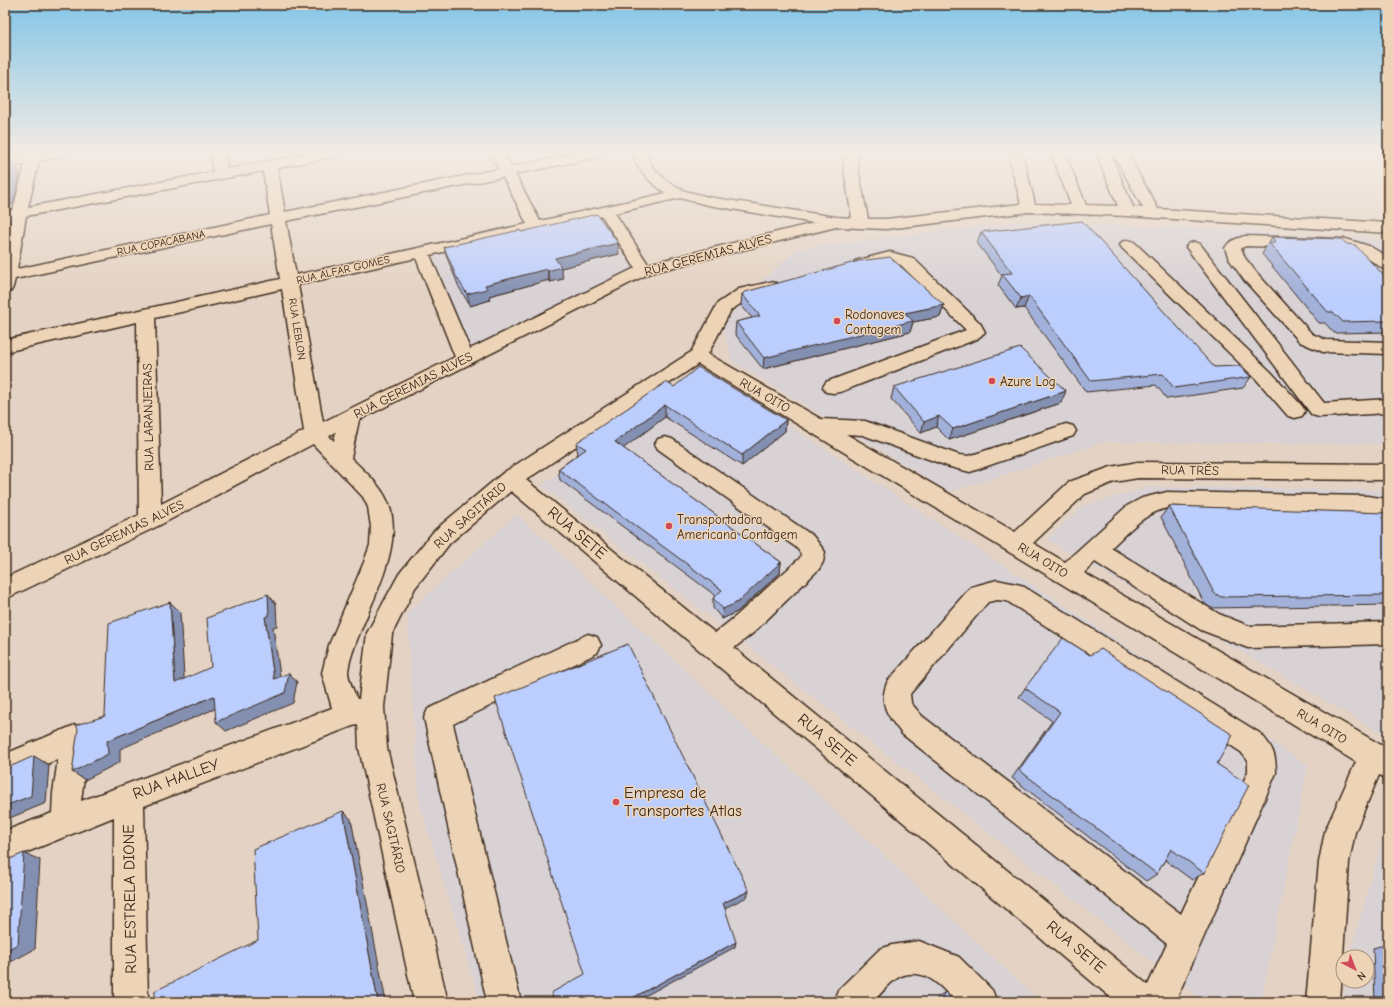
<svg xmlns="http://www.w3.org/2000/svg" width="1393" height="1007" font-family="'Comic Neue',sans-serif">
  <style>
    .built { fill: #d8d2d5 }
    .lines { fill: none; stroke-linecap: round; stroke-linejoin: round }
    .minor-casing { stroke: #3b2a1e; stroke-width: 3 }
    .minor { fill: #eed4b6; fill-rule: evenodd }
    .wall { fill: #a2b1da; stroke: #3b2a1e }
    .shaded-wall { fill: #8490b2; stroke: #3b2a1e }
    .building { fill: #bccefe; stroke: #3b2a1e }
    .poi-dot { fill: #d1495b; stroke: #eed4b6; stroke-width: 1.5 }
    .labels { text-anchor: middle; dominant-baseline: central; stroke-width: 3; stroke-linejoin: round; paint-order: stroke }
    .far-street-label { font-size: 11px; fill: #3b2a1e; stroke: #eed4b6 }
    .street-label { font-size: 13px; fill: #3b2a1e; stroke: #eed4b6 }
    .poi-label { font-size: 13px; fill: #3b2a1e; stroke: #eed4b6; text-anchor: start }
    .near-street-label { font-size: 16px; fill: #3b2a1e; stroke: #eed4b6 }
    .near-poi-label { font-size: 16px; fill: #3b2a1e; stroke: #eed4b6; text-anchor: start }
  </style>
  <rect width="100%" height="100%" fill="#e4d3c4"/>
  <filter id="ink" filterUnits="userSpaceOnUse"><feTurbulence type="fractalNoise" baseFrequency=".025" numOctaves="2"/><feDisplacementMap in="SourceGraphic" scale="8" xChannelSelector="R" yChannelSelector="G"/><feConvolveMatrix kernelMatrix="1 2 1 2 8 2 1 2 1" color-interpolation-filters="sRGB"/></filter>
  <g filter="url(#ink)">
    <path class="built" d="M 597,216 L 633,268 L 469,349 L 432,253 Z
      M 1015,222 L 1198,228 L 1388,240 L 1388,444 L 1104,442 L 950,492 L 732,361 L 723,326 L 747,295 L 797,249 Z
      M 707,372 L 1308,765 L 1261,1002 L 1205,1002 L 541,485 Z
      M 1150,487 L 1388,490 L 1388,737 L 1046,539 L 1084,506 Z
      M 517,514 L 1041,1002 L 480,1002 L 419,801 L 407,613 Z
      M 1388,820 L 1388,1002 L 1345,1002 L 1345,981 L 1367,981 L 1367,957 L 1349,957 Z"/>
    <g class="lines">
      <g class="minor-casing">
        <path id="minor" d="M 37,153 L 67,153 L 65,156 L 39,161 L 28,207 L 213,172 L 211,153 L 225,153 L 227,169 L 311,153 L 340,153 L 338,156 L 333,157 L 277,168 L 285,212 L 499,169 L 489,153 L 503,153 L 511,167 L 578,153 L 606,153 L 604,156 L 599,157 L 515,174 L 540,221 L 666,193 C 649,183 640,170 631,153 L 645,153 L 653,168 L 668,182 L 685,191 L 708,197 L 836,217 L 852,218 L 844,169 L 843,153 L 857,153 L 858,169 L 868,219 L 886,219 L 1021,204 L 1008,153 L 1022,153 L 1035,204 L 1071,205 L 1051,153 L 1065,153 L 1086,205 L 1118,206 L 1096,153 L 1110,153 L 1133,207 L 1143,208 L 1113,153 L 1127,153 L 1158,209 L 1388,223 L 1388,233 L 1127,216 L 1029,212 L 886,229 L 836,227 L 650,273 L 359,420 L 351,458 C 365,472 384,487 390,508 C 402,547 373,599 359,635 C 355,644 348,664 348,673 C 349,681 354,692 357,699 L 359,699 L 367,633 L 399,574 L 434,531 L 503,473 L 691,352 L 718,303 L 739,289 L 770,282 L 776,283 L 778,287 L 776,291 L 751,297 L 731,310 L 708,354 L 821,419 L 865,421 L 959,455 L 969,456 L 1066,424 L 1073,426 L 1076,431 L 1073,436 L 970,472 L 950,467 L 863,435 L 846,434 L 1015,532 L 1069,482 L 1111,467 L 1138,462 L 1388,464 L 1388,480 L 1138,478 L 1114,482 L 1085,494 L 1033,543 L 1065,562 L 1127,506 L 1142,498 L 1167,492 L 1367,496 L 1388,499 L 1388,517 L 1367,512 L 1167,508 C 1143,514 1128,532 1111,548 L 1219,614 L 1249,626 L 1388,622 L 1388,644 L 1248,648 L 1201,630 L 1095,562 L 1084,573 L 1388,749 L 1388,779 L 1379,775 L 1355,832 L 1349,862 L 1340,1002 L 1306,1002 L 1319,862 L 1325,831 L 1356,762 L 698,364 L 526,480 L 715,633 L 735,617 L 800,558 L 801,554 L 797,548 L 658,449 L 655,444 L 658,439 L 665,437 L 672,439 L 813,536 L 825,552 L 823,562 L 819,569 L 753,633 L 734,648 L 1148,985 L 1167,944 L 902,734 C 889,717 877,704 888,681 L 971,587 L 997,580 L 1021,585 L 1261,734 C 1273,748 1276,754 1276,773 L 1175,1002 L 1116,1002 L 511,491 L 450,543 L 415,588 L 392,634 L 384,707 L 387,748 L 448,1002 L 414,1002 L 359,748 L 358,724 L 144,806 L 148,1002 L 114,1002 L 114,817 L 5,861 L 5,831 L 52,813 L 53,793 L 58,759 L 5,782 L 5,754 L 75,725 L 85,729 L 89,738 L 81,801 L 332,708 L 322,673 L 329,645 L 364,562 L 370,545 L 371,527 L 368,507 L 363,497 L 313,444 L 158,526 L 5,599 L 5,578 L 139,515 L 137,322 L 5,352 L 5,340 L 280,279 L 271,224 L 15,279 L 13,287 L 11,291 L 5,292 L 5,246 L 10,220 L 5,221 L 5,211 L 13,210 L 25,164 L 5,167 L 5,159 ZM 263,171 L 270,215 L 17,269 L 26,216 ZM 503,177 L 527,224 L 296,275 L 286,221 ZM 680,198 L 708,205 L 814,223 L 648,264 L 615,213 ZM 602,216 L 635,268 L 470,349 L 430,255 ZM 416,258 L 455,357 L 323,422 L 298,285 ZM 282,289 L 304,431 L 161,504 L 155,318 ZM 336,432 L 334,441 L 329,436 ZM 997,600 L 1007,601 L 1241,752 L 1248,761 L 1248,772 L 1181,914 L 922,716 L 911,703 L 910,694 L 988,602 Z
          M 1245,236 L 1346,239 L 1369,246 L 1388,257 L 1388,270 L 1382,268 L 1363,255 L 1346,249 L 1246,246 L 1241,248 L 1245,258 L 1256,272 L 1312,334 L 1326,340 L 1388,342 L 1388,354 L 1323,352 L 1300,342 L 1244,280 L 1229,259 L 1225,248 C 1230,240 1236,239 1245,236 Z
          M 1128,240 L 1134,242 L 1271,372 L 1302,406 L 1305,411 L 1302,416 L 1295,418 L 1288,416 L 1257,380 L 1122,248 L 1120,245 L 1122,242 Z
          M 1194,242 L 1200,244 L 1324,403 L 1388,399 L 1388,413 L 1319,417 L 1312,415 L 1186,247 L 1188,244 Z
          M 890,252 L 913,258 L 980,323 L 985,332 L 977,339 L 840,392 L 833,393 L 826,392 L 823,387 L 826,382 L 966,330 L 901,265 L 890,262 L 861,269 L 855,267 L 853,264 L 855,261 Z
          M 588,634 L 597,637 L 601,645 L 597,653 L 453,724 L 521,1002 L 487,1002 L 424,718 L 428,709 Z
          M 919,941 L 959,957 L 992,990 L 997,1002 L 956,1002 C 941,986 925,967 901,976 C 893,979 879,995 873,1002 L 833,1002 L 838,990 L 880,949 L 892,945 Z"/>
      </g>
      <use href="#minor" class="minor"/>
    </g>
    <path class="wall" d="M 521,232 L 619,254 L 561,268 L 563,279 L 550,282 L 549,280 L 489,296 L 490,300 L 470,306 L 459,287 L 447,258 L 444,247 Z
      M 981,232 L 1214,367 L 1251,377 L 1243,388 L 1167,399 L 1156,385 L 1086,392 L 1024,308 L 1016,309 L 998,285 L 1002,276 L 977,243 Z
      M 1272,237 L 1388,280 L 1388,332 L 1334,333 L 1325,323 L 1319,323 L 1262,254 L 1265,249 L 1265,248 Z
      M 742,294 L 944,305 L 940,317 L 913,322 L 910,332 L 763,369 L 735,334 L 736,322 L 752,318 L 741,305 Z
      M 674,387 L 786,420 L 785,431 L 742,466 L 665,417 L 623,448 L 781,562 L 780,573 L 737,612 L 722,619 L 713,608 L 713,598 L 716,596 L 560,480 L 558,469 L 578,454 L 576,443 Z
      M 894,387 L 1061,403 L 949,440 L 936,427 L 921,433 L 891,399 Z
      M 1169,506 L 1388,515 L 1388,605 L 1211,608 L 1204,603 L 1161,517 Z
      M 1025,688 L 1217,764 L 1204,873 L 1192,880 L 1165,860 L 1157,874 L 1146,881 L 1012,778 L 1052,721 L 1019,697 Z
      M 1387,872 L 1388,872 L 1388,891 Z
      M 1388,944 L 1388,1002 L 1375,1002 L 1373,948 Z
      M 945,992 L 956,1002 L 935,1002 L 939,996 Z"/>
    <path class="shaded-wall" d="M 10,159 L 20,173 L 13,204 L 5,205 L 5,181 Z
      M 618,243 L 619,254 L 561,268 L 563,279 L 550,282 L 548,271 L 555,258 Z
      M 547,269 L 549,280 L 489,296 L 490,300 L 470,306 L 467,294 L 485,285 Z
      M 1029,296 L 1024,308 L 1016,309 L 1021,298 Z
      M 944,305 L 940,317 L 913,322 L 910,332 L 763,369 L 764,358 L 905,313 Z
      M 1066,391 L 1061,403 L 949,440 L 953,429 Z
      M 665,405 L 665,417 L 616,454 L 615,442 Z
      M 939,416 L 936,427 L 921,433 L 924,422 Z
      M 786,420 L 785,431 L 742,466 L 742,455 Z
      M 781,562 L 780,573 L 737,612 L 722,619 L 723,609 Z
      M 268,594 L 276,604 L 277,626 L 273,627 L 282,689 L 274,679 L 265,617 Z
      M 170,602 L 180,612 L 185,692 L 175,683 Z
      M 289,673 L 297,682 L 293,703 L 226,731 L 216,722 Z
      M 214,696 L 224,705 L 120,749 L 120,762 L 85,780 L 72,772 L 107,741 Z
      M 34,756 L 49,765 L 46,803 L 5,820 L 5,806 Z
      M 343,811 L 351,819 L 386,1002 L 378,1002 Z
      M 24,853 L 40,860 L 35,949 L 5,965 L 5,951 Z
      M 749,891 L 747,897 L 723,909 L 723,903 Z
      M 736,942 L 735,947 L 634,1002 L 625,1002 Z"/>
    <path class="building" d="M 10,159 L 5,181 L 5,160 Z
      M 597,214 L 618,243 L 555,258 L 561,267 L 548,271 L 547,269 L 485,285 L 487,289 L 467,294 L 456,276 L 444,247 L 520,230 L 521,232 Z
      M 1082,221 L 1214,367 L 1239,366 L 1251,377 L 1174,388 L 1163,374 L 1091,381 L 1029,296 L 1021,298 L 1002,274 L 1012,273 L 981,232 Z
      M 1272,237 L 1341,239 L 1347,244 L 1355,245 L 1388,280 L 1388,321 L 1343,322 L 1333,312 L 1328,312 L 1269,243 L 1276,243 Z
      M 890,257 L 944,305 L 905,313 L 913,321 L 764,358 L 736,322 L 760,316 L 742,294 L 745,292 L 859,261 Z
      M 1020,348 L 1066,391 L 953,429 L 939,416 L 924,422 L 894,387 Z
      M 698,367 L 786,420 L 742,455 L 665,405 L 615,442 L 781,562 L 738,602 L 723,609 L 713,598 L 722,590 L 558,469 L 586,449 L 576,443 L 666,382 L 674,387 Z
      M 1169,506 L 1386,513 L 1388,515 L 1388,595 L 1221,597 L 1214,593 Z
      M 268,594 L 269,616 L 265,617 L 274,679 L 289,673 L 285,693 L 216,722 L 214,696 L 107,741 L 108,754 L 72,772 L 78,729 L 76,725 L 105,716 L 109,623 L 170,602 L 175,683 L 211,667 L 207,618 Z
      M 1063,638 L 1090,655 L 1101,649 L 1233,735 L 1217,764 L 1249,785 L 1204,873 L 1171,849 L 1157,874 L 1019,770 L 1060,712 L 1025,688 Z
      M 628,644 L 749,891 L 723,903 L 736,942 L 625,1002 L 555,1002 L 551,993 L 585,974 L 495,698 Z
      M 34,756 L 31,796 L 5,806 L 5,769 Z
      M 343,811 L 378,1002 L 155,1002 L 155,991 L 258,940 L 253,849 Z
      M 24,853 L 18,944 L 5,951 L 5,861 Z
      M 945,992 L 956,1002 L 939,1002 Z"/>
  </g>
  <linearGradient id="sky" x2="0" y2="1"><stop stop-color="#84c6e8"/><stop offset="0.52" stop-color="#f3ebe4"/><stop offset="1" stop-color="#f3ebe4" stop-opacity="0"/></linearGradient>
  <rect width="1393" height="294" fill="url(#sky)"/>
  <g class="poi-dot">
    <circle cx="837" cy="321" r="4"/>
    <circle cx="992" cy="381" r="4"/>
    <circle cx="669" cy="526" r="4"/>
    <circle cx="616" cy="802" r="4"/>
  </g>
  <g class="labels">
    <g class="far-street-label">
      <text transform="translate(161 243) rotate(-12)">RUA COPACABANA</text>
      <text transform="translate(343 270) rotate(-13)">RUA ALFAR GOMES</text>
      <text transform="translate(297 329) rotate(81)">RUA LEBLON</text>
    </g>
    <g class="street-label">
      <text transform="translate(708 255) rotate(-15)">RUA GEREMIAS ALVES</text>
      <text transform="translate(413 385) rotate(-27)">RUA GEREMIAS ALVES</text>
      <text transform="translate(765 395) rotate(30)">RUA OITO</text>
      <text transform="translate(148 417) rotate(-91)">RUA LARANJEIRAS</text>
      <text transform="translate(1190 470) rotate(1)">RUA TRÊS</text>
      <text transform="translate(470 515) rotate(-42)">RUA SAGITÁRIO</text>
      <text transform="translate(124 532) rotate(-26)">RUA GEREMIAS ALVES</text>
      <text transform="translate(1043 560) rotate(31)">RUA OITO</text>
      <text transform="translate(1322 726) rotate(31)">RUA OITO</text>
      <text transform="translate(391 828) rotate(77)">RUA SAGITÁRIO</text>
    </g>
    <g class="poi-label">
      <text x="845" y="314">Rodonaves<tspan x="845" dy="15">Contagem</tspan></text>
      <text x="1000" y="381">Azure Log</text>
      <text x="677" y="519">Transportadora<tspan x="677" dy="15">Americana Contagem</tspan></text>
    </g>
    <g class="near-street-label">
      <text transform="translate(577 533) rotate(40)">RUA SETE</text>
      <text transform="translate(827 740) rotate(40)">RUA SETE</text>
      <text transform="translate(176 779) rotate(-20)">RUA HALLEY</text>
      <text transform="translate(130 899) rotate(-91)">RUA ESTRELA DIONE</text>
      <text transform="translate(1076 947) rotate(40)">RUA SETE</text>
    </g>
    <g class="near-poi-label">
      <text x="624" y="793">Empresa de<tspan x="624" dy="18">Transportes Atlas</tspan></text>
    </g>
  </g>
  <rect width="1393" height="1007" fill="none" stroke="#eed4b6" stroke-width="20"/>
  <rect x="10" y="10" width="1373" height="987" fill="none" stroke="#3b2a1e" stroke-width="1.5" filter="url(#ink)"/>
  <g transform="translate(1355 969) rotate(138)"><circle r="19" fill="#eed4b6" stroke="#a69079"/>
  <path d="M0-3L7 15L0 10L-7 15Z" fill="#d1495b"/>
  <text y="-6" font-size="11" font-weight="bold" text-anchor="middle" fill="#3b2a1e">N</text>
  </g>
</svg>
